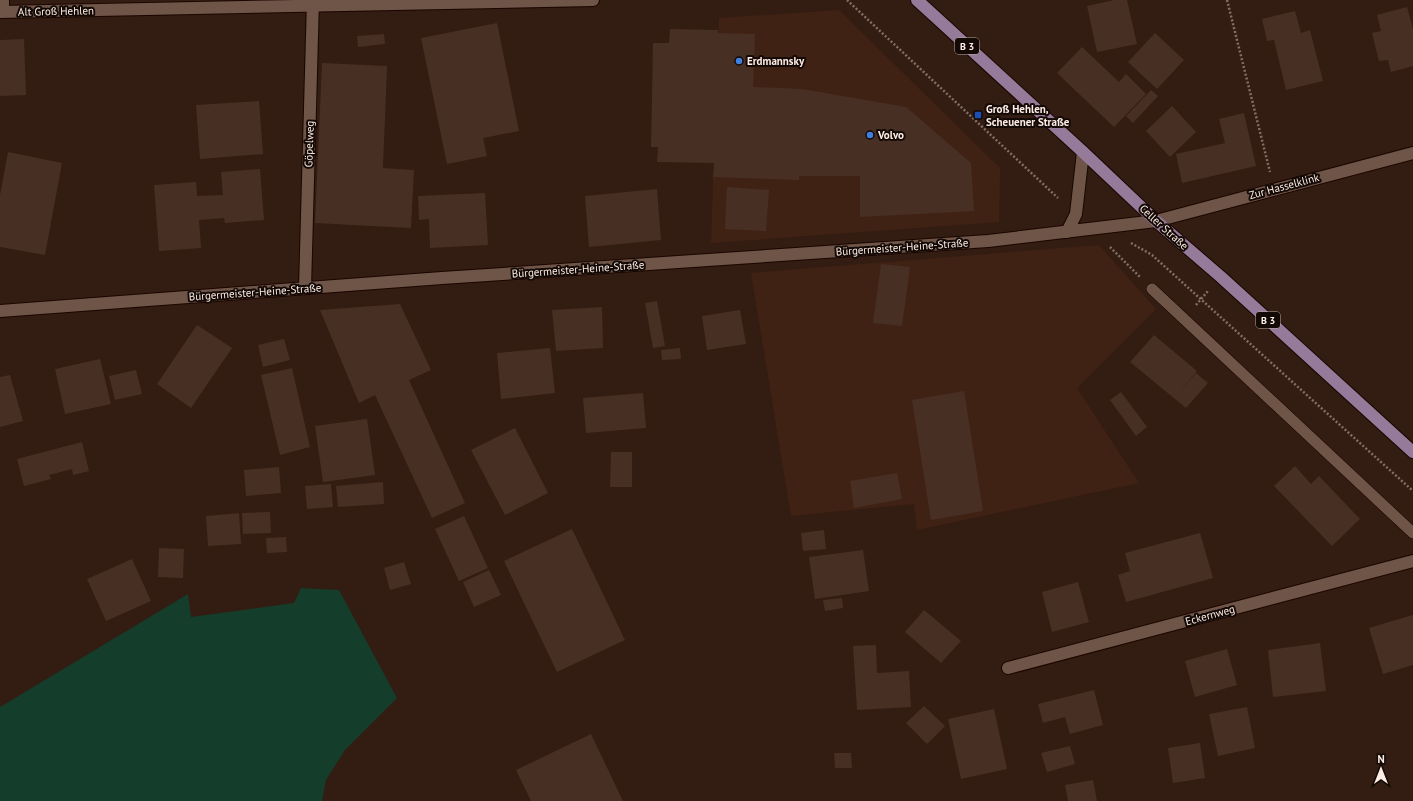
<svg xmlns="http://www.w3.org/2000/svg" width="1413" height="801" font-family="'PT Sans',sans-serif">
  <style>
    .built { fill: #402214 }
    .green { fill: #143d2b }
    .building { fill: #482f24 }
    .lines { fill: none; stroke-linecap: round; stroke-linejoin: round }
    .service-casing { stroke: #1a0600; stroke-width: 12 }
    .minor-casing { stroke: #1a0600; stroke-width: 14 }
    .tertiary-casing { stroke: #1a0600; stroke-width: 14 }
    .primary-casing { stroke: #1a0600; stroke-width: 14 }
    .path { stroke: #836e65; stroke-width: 2.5; stroke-dasharray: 2 2; stroke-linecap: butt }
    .service { stroke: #6f5448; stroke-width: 11 }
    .minor { stroke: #6f5448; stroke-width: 12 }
    .tertiary { stroke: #6f5448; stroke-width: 12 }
    .primary { stroke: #957a9a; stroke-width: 12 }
    .shop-dot { fill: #3f7fe0; stroke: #130905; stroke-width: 1.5 }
    .transit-dot { fill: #1a4fb4; stroke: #130905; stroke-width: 1.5 }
    .labels { text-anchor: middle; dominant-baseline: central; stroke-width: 4; stroke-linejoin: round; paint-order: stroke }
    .shield { fill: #130905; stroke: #b8a9a2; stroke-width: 1 }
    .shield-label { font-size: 10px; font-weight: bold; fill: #feede6 }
    .street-label { font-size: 11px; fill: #feede6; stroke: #130905 }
    .poi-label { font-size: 11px; font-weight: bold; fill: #feede6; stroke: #130905; text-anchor: start }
  </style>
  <rect width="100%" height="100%" fill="#331c11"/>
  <path class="built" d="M 839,10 L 1000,168 L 999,222 L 711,243 L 719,18 Z
    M 1099,245 L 1156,309 L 1077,388 L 1139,483 L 917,530 L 914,504 L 791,516 L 751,273 Z"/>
  <path class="green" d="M 301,588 L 339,590 L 397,698 L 345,750 L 326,780 L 322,801 L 0,801 L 0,707 L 188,594 L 191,617 L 294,603 Z"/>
  <path class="building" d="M 1114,0 L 1127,0 L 1137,44 L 1097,52 L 1087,6 Z
    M 1407,7 L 1413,29 L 1413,66 L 1391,72 L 1388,60 L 1379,61 L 1372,33 L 1381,31 L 1377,15 Z
    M 1295,11 L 1301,33 L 1310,30 L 1323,81 L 1286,90 L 1274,40 L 1267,41 L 1262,19 Z
    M 497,23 L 519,131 L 483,138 L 487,156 L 447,164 L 421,38 Z
    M 670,29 L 718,30 L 718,33 L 755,34 L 753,87 L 802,89 L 906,107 L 971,163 L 974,211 L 860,217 L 860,176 L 799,176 L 799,180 L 714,177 L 713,180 L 714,163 L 657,162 L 658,147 L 651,147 L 653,43 L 669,43 Z
    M 1155,33 L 1184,60 L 1157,89 L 1128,62 Z
    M 384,34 L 385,44 L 358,47 L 357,36 Z
    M 24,39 L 26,95 L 0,96 L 0,40 Z
    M 1082,47 L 1119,82 L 1126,74 L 1146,94 L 1114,127 L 1057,73 Z
    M 322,63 L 387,66 L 383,168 L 414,170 L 411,228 L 315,223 Z
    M 1151,90 L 1158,96 L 1133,123 L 1126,116 Z
    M 259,101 L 263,154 L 200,159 L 196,105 Z
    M 1172,106 L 1196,132 L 1170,157 L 1146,131 Z
    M 1244,113 L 1256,166 L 1182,183 L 1176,154 L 1225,143 L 1219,119 Z
    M 8,152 L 62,163 L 45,255 L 0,247 L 0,195 Z
    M 260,169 L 264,220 L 225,223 L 224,218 L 199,220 L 201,248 L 159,251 L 154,185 L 196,182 L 197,196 L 223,195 L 221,172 Z
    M 727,187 L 769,190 L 766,231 L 725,229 Z
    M 657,189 L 661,240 L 589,247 L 585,196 Z
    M 485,193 L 488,245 L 430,248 L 429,219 L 419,220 L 418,196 Z
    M 881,264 L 910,267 L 902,326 L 873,323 Z
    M 657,301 L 665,346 L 653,348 L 645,303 Z
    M 400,304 L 431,370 L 409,380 L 465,503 L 432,518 L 375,395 L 359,403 L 320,310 Z
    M 602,307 L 603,348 L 556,351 L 552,310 Z
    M 740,310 L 746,344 L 707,350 L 702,316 Z
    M 197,325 L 232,348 L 191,408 L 157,384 Z
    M 1154,335 L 1197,371 L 1178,394 L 1196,373 L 1208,383 L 1186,408 L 1130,362 Z
    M 284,339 L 290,360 L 263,367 L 258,345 Z
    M 550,348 L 555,393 L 501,399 L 497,353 Z
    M 680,348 L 681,359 L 662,360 L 661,350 Z
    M 100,359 L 111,404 L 65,414 L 55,369 Z
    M 292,368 L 310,447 L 280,455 L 261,375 Z
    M 136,370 L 142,394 L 115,400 L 109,376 Z
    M 10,375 L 23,421 L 0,427 L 0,377 Z
    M 964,391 L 983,511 L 931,520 L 912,400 Z
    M 1121,392 L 1147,427 L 1136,436 L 1110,400 Z
    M 643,393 L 646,428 L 586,433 L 583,398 Z
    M 367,419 L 375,475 L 323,482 L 315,426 Z
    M 515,428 L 548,493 L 505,515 L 471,450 Z
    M 82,442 L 89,471 L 73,475 L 72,469 L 49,475 L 51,479 L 24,486 L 17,459 Z
    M 611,452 L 632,452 L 632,487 L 610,487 Z
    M 1295,466 L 1311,484 L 1319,476 L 1360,519 L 1332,546 L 1274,486 Z
    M 279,467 L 281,493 L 246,496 L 244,470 Z
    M 897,473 L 902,499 L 854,508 L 850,481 Z
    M 383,482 L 384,504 L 338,507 L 336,486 Z
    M 331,484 L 333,507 L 307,509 L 305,486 Z
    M 270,512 L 271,533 L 243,534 L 242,513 Z
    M 239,513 L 241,544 L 208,546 L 206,516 Z
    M 464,516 L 488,568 L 459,581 L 435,529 Z
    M 572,529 L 625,640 L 557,672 L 504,561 Z
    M 824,530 L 826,549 L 803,551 L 801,533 Z
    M 1200,533 L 1213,578 L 1126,602 L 1118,575 L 1130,571 L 1125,553 Z
    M 286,537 L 287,552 L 267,553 L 266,538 Z
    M 159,548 L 184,549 L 183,578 L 158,577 Z
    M 863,550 L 869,591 L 815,599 L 809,557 Z
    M 132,559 L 151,601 L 106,621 L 87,579 Z
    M 404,562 L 411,584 L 390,590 L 384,568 Z
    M 489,570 L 501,595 L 474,607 L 463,582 Z
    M 1078,582 L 1089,622 L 1052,632 L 1042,592 Z
    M 842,598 L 843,608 L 825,611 L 823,600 Z
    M 924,610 L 961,641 L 941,663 L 905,632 Z
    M 1413,615 L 1413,665 L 1383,674 L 1369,628 Z
    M 1320,643 L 1326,691 L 1273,697 L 1268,650 Z
    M 876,645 L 877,673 L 909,671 L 911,707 L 857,710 L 853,646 Z
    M 1227,649 L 1237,685 L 1195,697 L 1185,661 Z
    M 1094,690 L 1103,725 L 1070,734 L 1065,717 L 1043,723 L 1038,704 Z
    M 924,706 L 945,726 L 927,744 L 906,723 Z
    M 1247,707 L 1255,748 L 1218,756 L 1209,714 Z
    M 994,709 L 1007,769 L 961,779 L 948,719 Z
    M 591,734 L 623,801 L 531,801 L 516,770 Z
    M 1200,743 L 1205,778 L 1173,783 L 1168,748 Z
    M 1070,746 L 1075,764 L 1047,772 L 1041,753 Z
    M 834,753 L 851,753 L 852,768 L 835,768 Z
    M 1093,780 L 1097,801 L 1068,801 L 1065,785 Z"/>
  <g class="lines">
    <g class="service-casing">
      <path id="service" d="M 1152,289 L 1413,533"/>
    </g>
    <g class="minor-casing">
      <path id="minor" d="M 3,0 L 3,12
        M 0,12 L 593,0
        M 1067,232 L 1076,214 L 1083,152
        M 305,288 L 313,0
        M 0,311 L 442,278 L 988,241 L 1156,221
        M 1008,668 L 1413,561"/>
    </g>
    <g class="tertiary-casing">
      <path id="tertiary" d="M 1156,221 L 1413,153"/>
    </g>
    <g class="primary-casing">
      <path id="primary" d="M 917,0 L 1083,152 L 1156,221 L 1221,277 L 1413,452"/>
    </g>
    <path class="path" d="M 847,0 L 1058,198
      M 1227,0 L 1270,172
      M 1131,243 L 1152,255 L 1413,491
      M 1110,247 L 1140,277
      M 1196,305 L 1208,291"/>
    <use href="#service" class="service"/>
    <use href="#minor" class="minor"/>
    <use href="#tertiary" class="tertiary"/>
    <use href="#primary" class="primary"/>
  </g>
  <g class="shop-dot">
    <circle cx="739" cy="61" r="4"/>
    <circle cx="870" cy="135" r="4"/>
  </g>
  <rect class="transit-dot" x="974" y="111" width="8" height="8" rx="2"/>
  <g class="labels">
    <g class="shield">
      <rect x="955" y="38" width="24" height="16" rx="3"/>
      <rect x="1256" y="312" width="24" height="16" rx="3"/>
    </g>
    <g class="shield-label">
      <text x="967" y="46">B 3</text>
      <text x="1268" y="320">B 3</text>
    </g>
    <g class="street-label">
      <text transform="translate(56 11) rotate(-1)">Alt Groß Hehlen</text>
      <text transform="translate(309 144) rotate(-88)">Göpelweg</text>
      <text transform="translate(1284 186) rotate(-15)">Zur Hasselklink</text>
      <text transform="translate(1164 227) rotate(42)">Celler Straße</text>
      <text transform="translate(902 247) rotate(-4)">Bürgermeister-Heine-Straße</text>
      <text transform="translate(578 269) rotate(-4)">Bürgermeister-Heine-Straße</text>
      <text transform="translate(255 292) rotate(-4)">Bürgermeister-Heine-Straße</text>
      <text transform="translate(1210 615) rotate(-15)">Eckernweg</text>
    </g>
    <g class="poi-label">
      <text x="747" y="61">Erdmannsky</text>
      <text x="986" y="109">Groß Hehlen,<tspan x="986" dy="13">Scheuener Straße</tspan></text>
      <text x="878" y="135">Volvo</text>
    </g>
  </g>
  <g transform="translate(1381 769)" stroke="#130905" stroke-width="3" paint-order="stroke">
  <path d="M0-3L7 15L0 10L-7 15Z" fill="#feede6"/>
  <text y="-6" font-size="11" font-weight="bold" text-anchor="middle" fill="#feede6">N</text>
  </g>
</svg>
